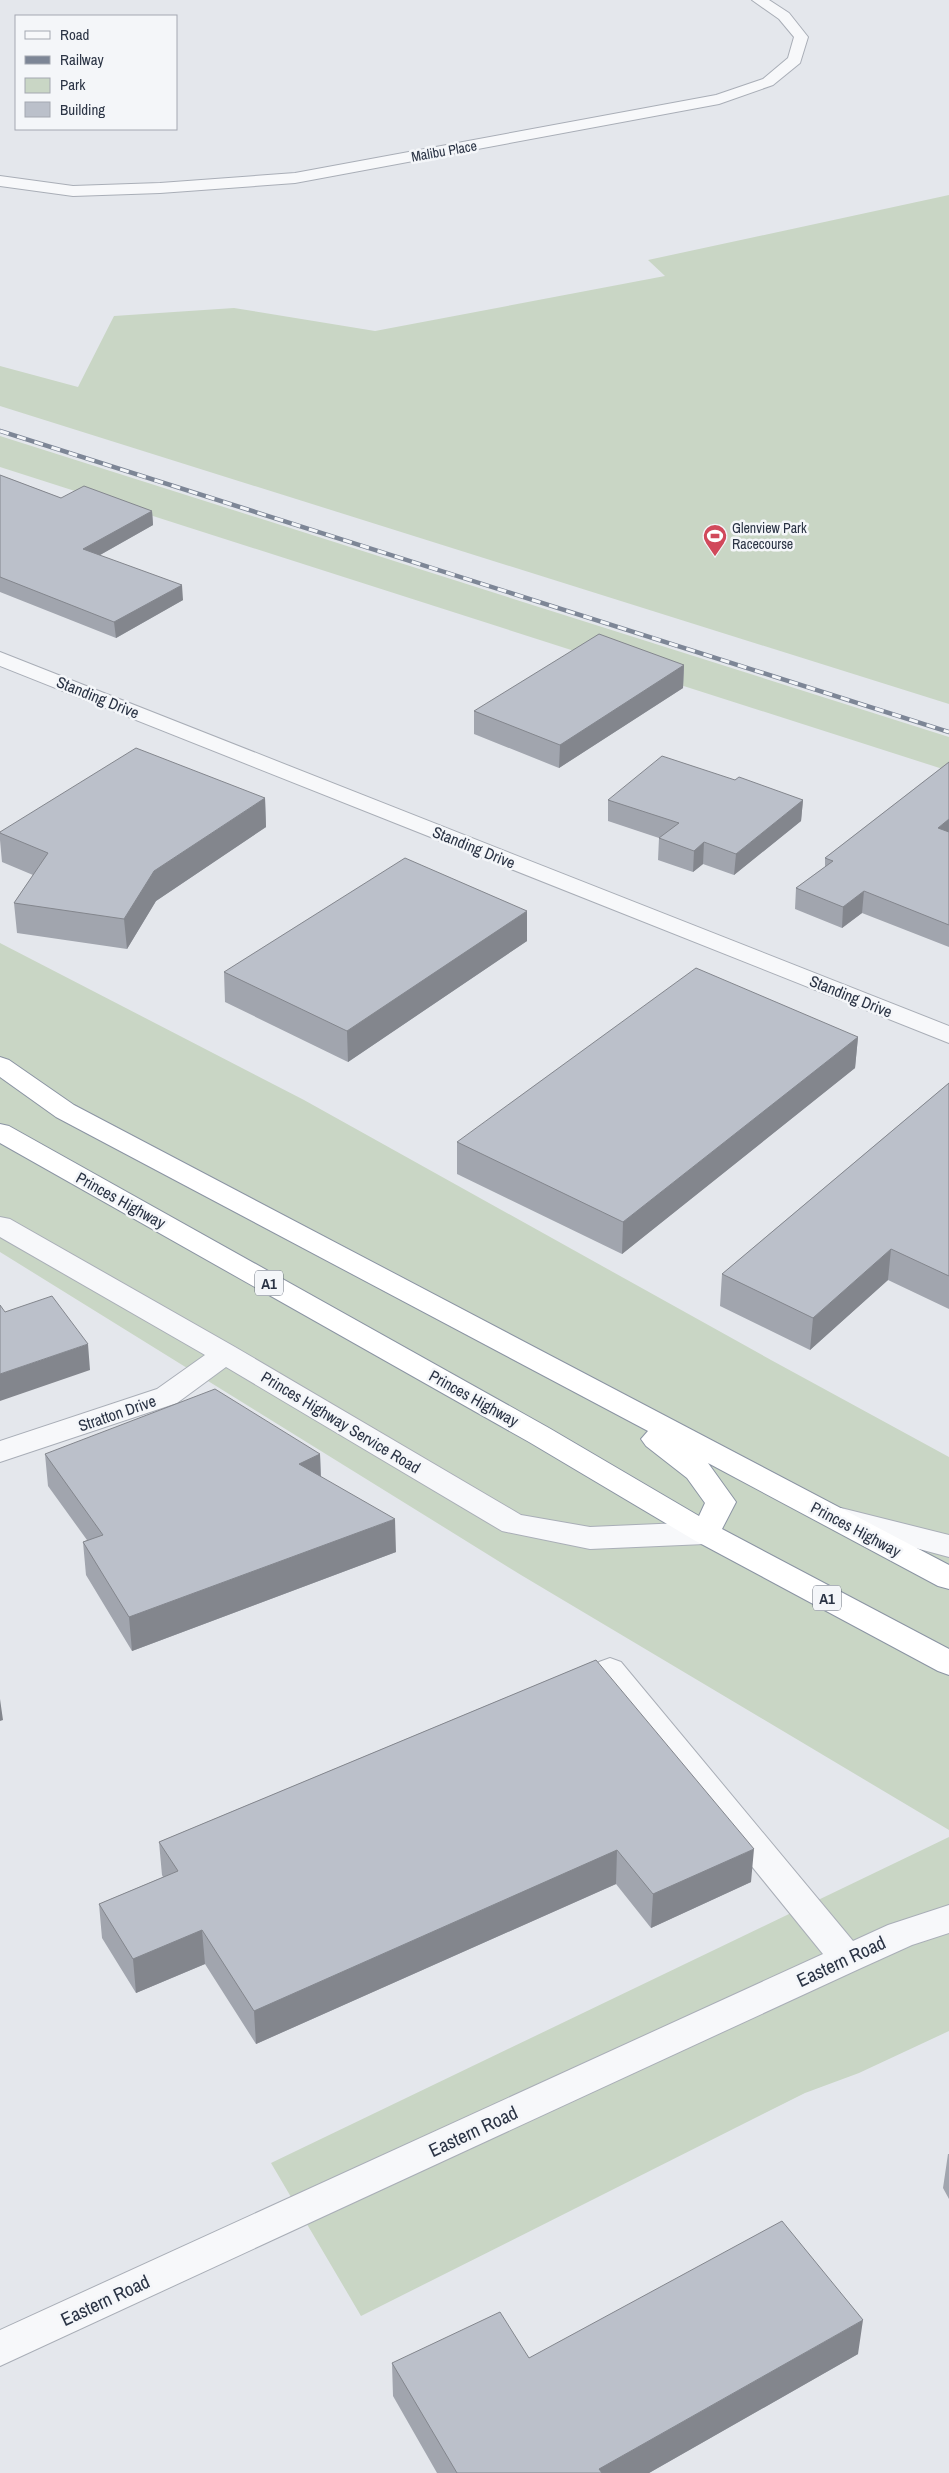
<svg xmlns="http://www.w3.org/2000/svg" width="949" height="2473" font-family="'Archivo Narrow',sans-serif">
  <style>
    .green { fill: #c9d6c5 }
    .lines { fill: none; stroke-linecap: round; stroke-linejoin: round }
    .minor-casing { stroke: #a9aeb7; stroke-width: 2 }
    .highway-casing { stroke: #8b94a3; stroke-width: 2 }
    .minor { fill: #f7f8fa; fill-rule: evenodd }
    .highway { fill: #fff; fill-rule: evenodd }
    .rail-casing { stroke: #7d8696; stroke-width: 4.5 }
    .rail { stroke: #f4f6f9; stroke-width: 3; stroke-dasharray: 9; stroke-linecap: butt }
    .wall { fill: #a1a5ae }
    .shaded-wall { fill: #83868d }
    .building { fill: #bbc0ca; stroke: #83868d }
    .labels { text-anchor: middle; dominant-baseline: central; stroke-width: 5; stroke-linejoin: round; paint-order: stroke }
    .far-street-label { font-size: 14px; fill: #2b3445; stroke: #f4f6f9 }
    .far-poi-label { font-size: 14px; fill: #2b3445; stroke: #f4f6f9; text-anchor: start }
    .shield { fill: #f4f6f9; stroke: #676e7b; stroke-width: 1 }
    .shield-label { font-size: 15px; font-weight: bold; fill: #2b3445 }
    .street-label { font-size: 16px; fill: #2b3445; stroke: #f4f6f9 }
    .near-street-label { font-size: 19px; fill: #2b3445; stroke: #f4f6f9 }
  </style>
  <rect width="100%" height="100%" fill="#e4e7ec"/>
  <path class="green" d="M 949,195 L 949,704 L 0,406 L 0,366 L 78,387 L 114,316 L 234,308 L 375,331 L 665,276 L 648,260 Z
    M 0,436 L 949,737 L 949,771 L 0,467 Z
    M 0,943 L 304,1100 L 771,1360 L 949,1457 L 949,1830 L 521,1575 L 0,1252 Z
    M 949,1837 L 949,2031 L 859,2073 L 805,2093 L 361,2316 L 271,2163 Z"/>
  <g class="lines">
    <g class="minor-casing">
      <path id="minor" d="M 752,0 L 769,0 L 789,13 L 808,37 L 800,63 L 773,85 L 719,104 L 295,183 L 160,193 L 73,196 L 0,186 L 0,176 L 73,186 L 160,183 L 295,173 L 716,95 L 763,79 L 788,58 L 794,37 L 779,19 Z
        M 0,652 L 949,1026 L 949,1043 L 0,666 Z
        M 0,1217 L 10,1219 L 235,1347 L 521,1515 L 590,1527 L 705,1522 L 716,1526 L 720,1533 L 716,1540 L 705,1544 L 590,1549 L 502,1531 L 226,1367 L 177,1403 L 0,1462 L 0,1441 L 157,1389 L 205,1355 L 0,1237 Z
        M 841,1508 L 949,1535 L 949,1557 L 830,1525 L 826,1518 L 830,1511 Z
        M 610,1658 L 621,1662 L 853,1941 L 888,1925 L 949,1905 L 949,1933 L 912,1945 L 859,1969 L 0,2366 L 0,2330 L 823,1954 L 599,1678 L 594,1670 L 599,1662 Z"/>
    </g>
    <g class="highway-casing">
      <path id="highway" d="M 0,1057 L 9,1060 L 74,1105 L 949,1565 L 949,1589 L 938,1586 L 708,1463 L 736,1502 L 722,1529 L 949,1649 L 949,1675 L 938,1671 L 694,1540 L 529,1442 L 0,1143 L 0,1124 L 9,1126 L 549,1428 L 699,1516 L 705,1503 L 687,1478 L 646,1446 L 641,1439 L 648,1431 L 56,1117 L 0,1077 Z"/>
    </g>
    <use href="#minor" class="minor"/>
    <use href="#highway" class="highway"/>
    <g class="rail-casing">
      <path id="rail" d="M 0,431 L 949,732"/>
    </g>
    <use href="#rail" class="rail"/>
  </g>
  <path class="wall" d="M 0,475 L 61,498 L 152,511 L 153,525 L 100,555 L 183,600 L 116,638 L 0,592 Z
    M 684,665 L 683,688 L 559,768 L 474,734 L 474,711 Z
    M 949,762 L 949,947 L 862,913 L 842,928 L 795,909 L 796,888 L 825,867 L 825,858 Z
    M 735,780 L 803,800 L 801,821 L 734,875 L 703,864 L 693,872 L 658,860 L 659,838 L 608,821 L 608,800 Z
    M 265,798 L 266,827 L 156,901 L 127,949 L 17,933 L 14,903 L 33,875 L 2,862 L 0,840 L 0,832 Z
    M 527,911 L 527,941 L 348,1062 L 225,1002 L 224,972 Z
    M 858,1037 L 855,1068 L 622,1254 L 457,1174 L 457,1142 Z
    M 949,1083 L 949,1309 L 888,1280 L 810,1350 L 720,1306 L 722,1274 Z
    M 45,1454 L 320,1454 L 321,1477 L 396,1552 L 132,1651 L 86,1575 L 83,1542 L 87,1540 L 48,1486 Z
    M 596,1660 L 751,1882 L 651,1928 L 616,1884 L 256,2044 L 205,1964 L 136,1993 L 102,1938 L 99,1904 L 163,1877 L 162,1875 L 159,1842 Z
    M 948,2154 L 949,2154 L 949,2199 L 943,2188 Z
    M 858,2354 L 649,2473 L 437,2473 L 393,2396 L 392,2363 L 529,2358 Z"/>
  <path class="shaded-wall" d="M 152,511 L 153,525 L 84,564 L 83,549 Z
    M 182,585 L 183,600 L 116,638 L 114,622 Z
    M 684,665 L 683,688 L 559,768 L 560,745 Z
    M 265,798 L 266,827 L 156,901 L 127,949 L 124,919 L 154,871 Z
    M 803,800 L 801,821 L 734,875 L 736,854 Z
    M 949,819 L 949,838 L 938,828 Z
    M 704,842 L 703,864 L 693,872 L 694,851 Z
    M 864,891 L 862,913 L 842,928 L 843,907 Z
    M 527,911 L 527,941 L 348,1062 L 347,1031 Z
    M 858,1037 L 855,1068 L 622,1254 L 623,1222 Z
    M 891,1249 L 888,1280 L 810,1350 L 813,1318 Z
    M 88,1344 L 90,1370 L 0,1401 L 0,1374 Z
    M 320,1454 L 321,1487 L 299,1464 Z
    M 395,1519 L 396,1552 L 132,1651 L 129,1617 Z
    M 0,1699 L 3,1720 L 0,1721 Z
    M 754,1849 L 751,1882 L 651,1928 L 653,1894 Z
    M 617,1850 L 616,1884 L 256,2044 L 254,2011 Z
    M 202,1930 L 205,1964 L 136,1993 L 133,1959 Z
    M 863,2320 L 858,2354 L 649,2473 L 599,2473 L 599,2469 Z"/>
  <path class="building" d="M 0,475 L 61,498 L 84,486 L 152,511 L 83,549 L 182,585 L 114,622 L 0,577 Z
    M 599,634 L 684,665 L 560,745 L 474,711 Z
    M 136,748 L 265,798 L 154,871 L 124,919 L 14,903 L 48,853 L 0,833 L 0,832 Z
    M 662,756 L 735,780 L 739,777 L 803,800 L 736,854 L 704,842 L 694,851 L 659,838 L 679,823 L 608,800 Z
    M 949,762 L 949,819 L 938,828 L 949,832 L 949,925 L 864,891 L 843,907 L 796,888 L 833,861 L 825,858 Z
    M 405,858 L 527,911 L 347,1031 L 224,972 Z
    M 696,968 L 858,1037 L 623,1222 L 457,1142 Z
    M 949,1083 L 949,1276 L 891,1249 L 813,1318 L 722,1274 Z
    M 52,1296 L 88,1344 L 0,1374 L 0,1305 L 5,1312 Z
    M 215,1389 L 320,1454 L 299,1464 L 395,1519 L 129,1617 L 83,1542 L 103,1535 L 45,1454 Z
    M 596,1660 L 754,1849 L 653,1894 L 617,1850 L 254,2011 L 202,1930 L 133,1959 L 99,1904 L 178,1871 L 159,1842 Z
    M 782,2221 L 863,2320 L 599,2469 L 602,2473 L 457,2473 L 392,2363 L 500,2312 L 529,2358 Z"/>
  <defs>
    <g id="stadium-pin" transform="scale(1.25)"><path d="M0 17L-7.5 6A9.5 9.5 0 1 1 7.5 6Z" fill="#d1495b" stroke="#f4f6f9"/><path d="M0-5a6.5 5 0 1 0 0 10a6.5 5 0 1 0 0-10ZM-3.5-1.8h7v3.6h-7Z" fill="#fff"/></g>
  </defs>
  <g fill-rule="evenodd">
    <use href="#stadium-pin" x="715" y="536"/>
  </g>
  <g class="labels">
    <g class="far-street-label">
      <text transform="translate(444 151) rotate(-10)">Malibu Place</text>
    </g>
    <g class="far-poi-label">
      <text x="732" y="528">Glenview Park<tspan x="732" dy="16">Racecourse</tspan></text>
    </g>
    <g class="shield">
      <rect x="255" y="1270.5" width="28" height="25" rx="4"/>
      <rect x="813" y="1585.5" width="28" height="25" rx="4"/>
    </g>
    <g class="shield-label">
      <text x="269" y="1283">A1</text>
      <text x="827" y="1598">A1</text>
    </g>
    <g class="street-label">
      <text transform="translate(98 697) rotate(22)">Standing Drive</text>
      <text transform="translate(474 847) rotate(22)">Standing Drive</text>
      <text transform="translate(851 996) rotate(22)">Standing Drive</text>
      <text transform="translate(121 1200) rotate(29)">Princes Highway</text>
      <text transform="translate(474 1398) rotate(29)">Princes Highway</text>
      <text transform="translate(117 1413) rotate(-19)">Stratton Drive</text>
      <text transform="translate(341 1422) rotate(31)">Princes Highway Service Road</text>
      <text transform="translate(856 1529) rotate(28)">Princes Highway</text>
    </g>
    <g class="near-street-label">
      <text transform="translate(841 1961) rotate(-25)">Eastern Road</text>
      <text transform="translate(473 2131) rotate(-25)">Eastern Road</text>
      <text transform="translate(105 2300) rotate(-25)">Eastern Road</text>
    </g>
  </g>
  <rect x="15" y="15" width="162" height="115" fill="#f4f6f9" stroke="#a4a8b1"/>
  <rect x="25" y="31" width="25" height="8" fill="#f7f8fa" stroke="#a4a8b1"/>
  <text x="60" y="40" font-size="15" fill="#2b3445">Road</text>
  <rect x="25" y="56" width="25" height="8" fill="#7d8696" stroke="#a4a8b1"/>
  <text x="60" y="65" font-size="15" fill="#2b3445">Railway</text>
  <rect x="25" y="78" width="25" height="15" fill="#c9d6c5" stroke="#a4a8b1"/>
  <text x="60" y="90" font-size="15" fill="#2b3445">Park</text>
  <rect x="25" y="102" width="25" height="15" fill="#bbc0ca" stroke="#a4a8b1"/>
  <text x="60" y="115" font-size="15" fill="#2b3445">Building</text>
</svg>
